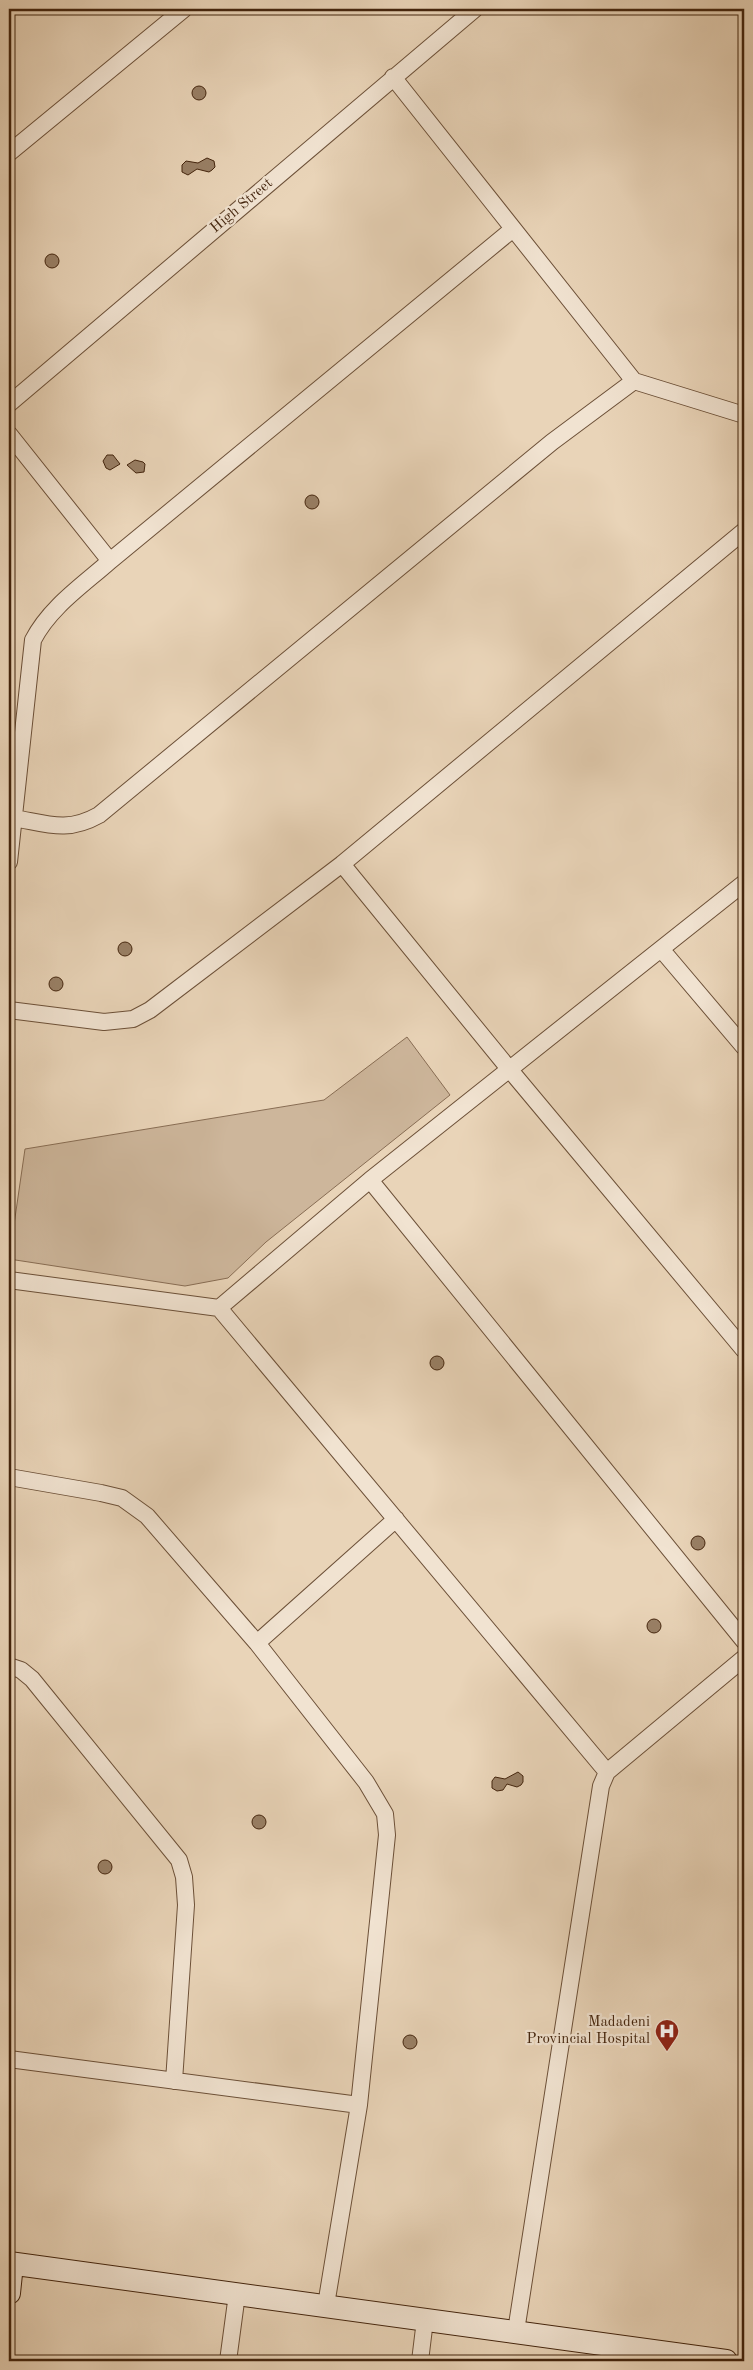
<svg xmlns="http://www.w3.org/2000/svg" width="753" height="2370" font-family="'Old Standard TT',serif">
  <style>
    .green { fill: #cdb69b; stroke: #886d54 }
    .building { fill: #998066; stroke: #43240d }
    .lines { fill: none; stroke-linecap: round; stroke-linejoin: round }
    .street-casing { stroke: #6c5038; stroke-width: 18 }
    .secondary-casing { stroke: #43240d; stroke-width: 24 }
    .street { stroke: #f1e3d1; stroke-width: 16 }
    .secondary { stroke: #f1e3d1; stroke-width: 22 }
    .labels { text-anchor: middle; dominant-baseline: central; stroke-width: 4.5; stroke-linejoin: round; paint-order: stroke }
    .street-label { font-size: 15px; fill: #43240d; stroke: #f1e3d1 }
    .poi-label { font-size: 15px; fill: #43240d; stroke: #f1e3d1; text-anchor: end }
  </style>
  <rect width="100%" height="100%" fill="#e9d4b8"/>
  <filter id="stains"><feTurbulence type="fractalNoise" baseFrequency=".004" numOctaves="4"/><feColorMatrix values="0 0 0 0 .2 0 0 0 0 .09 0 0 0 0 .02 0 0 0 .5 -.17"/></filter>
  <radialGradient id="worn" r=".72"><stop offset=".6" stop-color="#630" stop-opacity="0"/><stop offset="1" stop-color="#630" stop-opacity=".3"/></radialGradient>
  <path class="green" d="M 407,1037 L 450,1095 L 266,1242 L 228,1278 L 185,1286 L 9,1259 L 25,1149 L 324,1100 Z"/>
  <path class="building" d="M192 93a7 7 0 1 1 14 0a7 7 0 1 1-14 0Z
    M 207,158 L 214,161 L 215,167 L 212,170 L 209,172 L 197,169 L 188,175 L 182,172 L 182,165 L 186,161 L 198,163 Z
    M45 261a7 7 0 1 1 14 0a7 7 0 1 1-14 0Z
    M 107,455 L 113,455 L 120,464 L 110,470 L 106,468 L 103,461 Z
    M 135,460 L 143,462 L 145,464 L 144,472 L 136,473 L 127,465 Z
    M305 502a7 7 0 1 1 14 0a7 7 0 1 1-14 0Z
    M118 949a7 7 0 1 1 14 0a7 7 0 1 1-14 0Z
    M49 984a7 7 0 1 1 14 0a7 7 0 1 1-14 0Z
    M430 1363a7 7 0 1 1 14 0a7 7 0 1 1-14 0Z
    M691 1543a7 7 0 1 1 14 0a7 7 0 1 1-14 0Z
    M647 1626a7 7 0 1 1 14 0a7 7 0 1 1-14 0Z
    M 518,1772 L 523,1776 L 523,1782 L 521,1785 L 517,1787 L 507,1784 L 503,1790 L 497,1791 L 492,1788 L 492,1781 L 495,1777 L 505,1779 Z
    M252 1822a7 7 0 1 1 14 0a7 7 0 1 1-14 0Z
    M98 1867a7 7 0 1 1 14 0a7 7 0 1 1-14 0Z
    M403 2042a7 7 0 1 1 14 0a7 7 0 1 1-14 0Z"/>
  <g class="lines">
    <g class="street-casing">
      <path id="street" d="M 9,153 L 184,9
        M 634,381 L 744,415
        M 9,404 L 475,9
        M 9,434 L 110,561
        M 14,818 C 48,824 67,833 99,815 L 552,442 L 634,381 L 393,77
        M 9,862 L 33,640 C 50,607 83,585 110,561 L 513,229
        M 342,864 L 510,1070 L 744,1350
        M 661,949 L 744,1047
        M 9,1010 L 104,1022 L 133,1019 L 150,1010 L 342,864 L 744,531
        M 370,1180 L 744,1641
        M 9,1280 L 219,1308 L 607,1772
        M 219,1308 L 370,1180 L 744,883
        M 9,1477 L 101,1493 L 122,1498 L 147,1516 L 257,1643 L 366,1782 L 385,1814 L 387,1835 L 359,2105 L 326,2305
        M 257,1643 L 396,1519
        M 9,1666 L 21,1670 L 32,1679 L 179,1860 L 184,1877 L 186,1905 L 174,2081
        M 9,2059 L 359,2105
        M 516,2331 L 601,1786 L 607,1772 L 744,1658
        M 228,2361 L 237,2294
        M 420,2361 L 425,2320"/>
    </g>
    <g class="secondary-casing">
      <path id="secondary" d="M 9,2263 L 726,2361
        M 9,2293 L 12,2264"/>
    </g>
    <use href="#street" class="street"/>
    <use href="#secondary" class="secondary"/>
  </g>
  <defs>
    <g id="hospital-pin" transform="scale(1.25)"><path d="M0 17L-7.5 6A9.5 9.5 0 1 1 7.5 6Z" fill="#8f2418" stroke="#f1e3d1"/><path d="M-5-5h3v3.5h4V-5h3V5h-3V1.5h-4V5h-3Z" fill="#fff"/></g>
  </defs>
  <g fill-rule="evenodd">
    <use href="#hospital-pin" x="667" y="2031"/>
  </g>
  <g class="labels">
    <g class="street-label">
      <text transform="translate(242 206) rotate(-40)">High Street</text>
    </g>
    <g class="poi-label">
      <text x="650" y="2022">Madadeni<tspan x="650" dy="17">Provincial Hospital</tspan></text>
    </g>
  </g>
  <rect width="753" height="2370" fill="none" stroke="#e9d4b8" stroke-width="30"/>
  <rect x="10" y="10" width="733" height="2350" fill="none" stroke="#43240d" stroke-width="2.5"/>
  <rect x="15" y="15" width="723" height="2340" fill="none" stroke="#43240d"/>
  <rect width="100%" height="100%" filter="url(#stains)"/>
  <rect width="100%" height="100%" fill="url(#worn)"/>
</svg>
